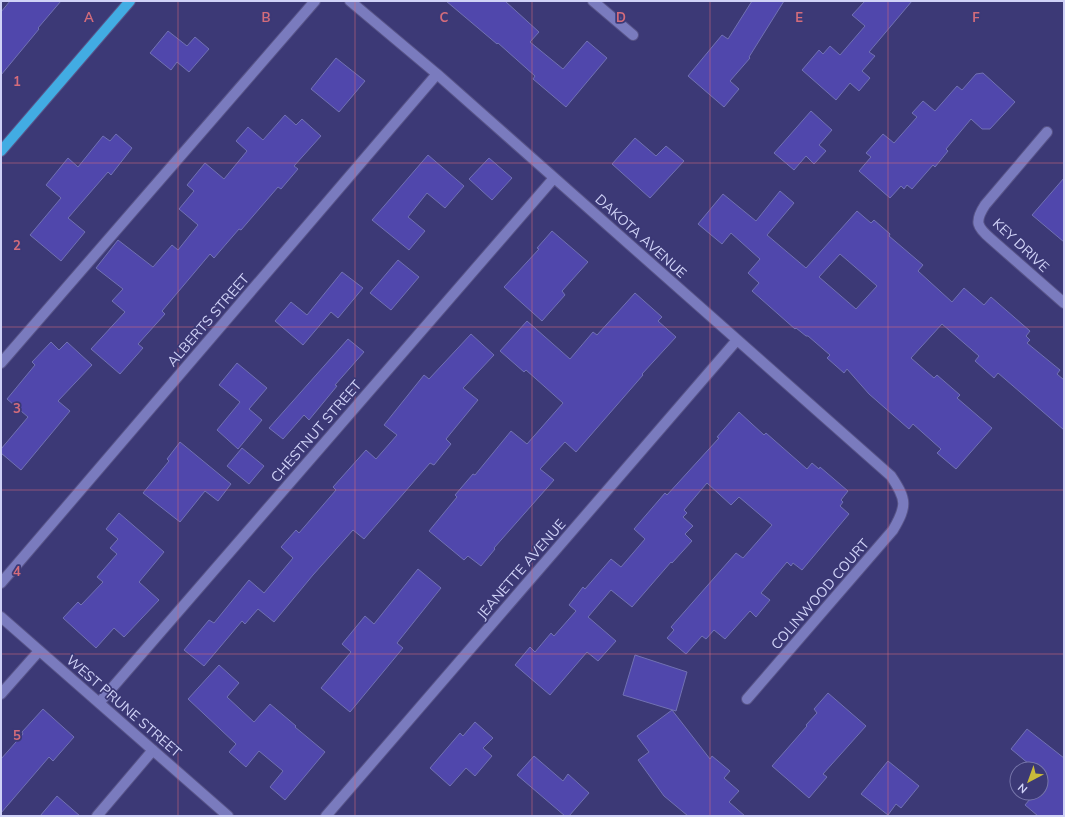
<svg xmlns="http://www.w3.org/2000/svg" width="1065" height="817" font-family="Mulish,sans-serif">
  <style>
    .building { fill: #5047ac; stroke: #7171b3; fill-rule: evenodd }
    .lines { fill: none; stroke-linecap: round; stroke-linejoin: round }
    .minor-casing { stroke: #585488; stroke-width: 12 }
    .major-casing { stroke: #585488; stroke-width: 12 }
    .minor { stroke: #7a7bbe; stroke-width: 10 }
    .major { stroke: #42ace3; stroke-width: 10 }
    .grid { fill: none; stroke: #d46c7b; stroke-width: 1; stroke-opacity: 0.55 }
    .labels { text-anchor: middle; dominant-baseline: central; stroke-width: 3.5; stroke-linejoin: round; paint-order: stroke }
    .street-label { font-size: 14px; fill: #d0d2f7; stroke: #3c3976 }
    .grid-label { font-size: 13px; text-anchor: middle; font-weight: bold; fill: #d46c7b; stroke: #3c3976; stroke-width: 3.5; stroke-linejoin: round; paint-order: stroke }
  </style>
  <rect width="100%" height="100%" fill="#3c3976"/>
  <path class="building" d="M 10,1 L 61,1 L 38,28 L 39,29 L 1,75 L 1,12 Z
    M 446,1 L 505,1 L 539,32 L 530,42 L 563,69 L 587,41 L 607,58 L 566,107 L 533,79 L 535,76 L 498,43 L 497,44 Z
    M 752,1 L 784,1 L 749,57 L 750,58 L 730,81 L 739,89 L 724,107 L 688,76 L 722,35 L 728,39 Z
    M 865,1 L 912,1 L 869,52 L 875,56 L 862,71 L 870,78 L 859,91 L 850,83 L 836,100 L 802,70 L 819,50 L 823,54 L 830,46 L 840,55 L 865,26 L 852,15 Z
    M 168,31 L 187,46 L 195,37 L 209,49 L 189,72 L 177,62 L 171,70 L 150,53 Z
    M 336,58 L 365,81 L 339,112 L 311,89 Z
    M 983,73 L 1015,102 L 990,129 L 982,129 L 971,119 L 946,149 L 948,151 L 935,167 L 933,165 L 912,189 L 907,185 L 904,189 L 901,186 L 890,198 L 859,171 L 871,157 L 866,153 L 883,134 L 894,143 L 917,117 L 912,113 L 923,101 L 935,111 L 957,86 L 962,90 L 976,74 Z
    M 811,111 L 832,130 L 819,145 L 826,151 L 814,164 L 806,156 L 794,170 L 774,153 Z
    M 285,115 L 296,125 L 302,119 L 321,136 L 294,166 L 298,169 L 281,189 L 278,187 L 241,230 L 239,229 L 214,258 L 210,254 L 162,311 L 165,314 L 138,344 L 143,348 L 120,374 L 91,349 L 125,312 L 112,301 L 123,289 L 96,268 L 118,240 L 153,267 L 172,245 L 178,250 L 198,225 L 179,209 L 194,191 L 187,185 L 205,163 L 224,179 L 247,151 L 236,141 L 248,127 L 263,140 Z
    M 116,134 L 132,148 L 111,175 L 108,172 L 68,218 L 85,232 L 61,261 L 30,235 L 61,198 L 46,185 L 68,158 L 78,167 L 103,136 L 110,141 Z
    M 635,138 L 656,156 L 666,146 L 684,161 L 650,198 L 612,164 Z
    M 428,155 L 464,186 L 445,208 L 427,193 L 408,217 L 425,231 L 409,250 L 372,220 Z
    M 489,158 L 512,178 L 492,200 L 469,179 Z
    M 1064,178 L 1064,242 L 1032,215 Z
    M 780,191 L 794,203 L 767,235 L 806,268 L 857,211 L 871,223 L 874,220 L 890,234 L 889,236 L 923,265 L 918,271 L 952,302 L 964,288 L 984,305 L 991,297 L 1030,331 L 1026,336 L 1030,340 L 1027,343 L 1060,370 L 1057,374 L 1064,380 L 1064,430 L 998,373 L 994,378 L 975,361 L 979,356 L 942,324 L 911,358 L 934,378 L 937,375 L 960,395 L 957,398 L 992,428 L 956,469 L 937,453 L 941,449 L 913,424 L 909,429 L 869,394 L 847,369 L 844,373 L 827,358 L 830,355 L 808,336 L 806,336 L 796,328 L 795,329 L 752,291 L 759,283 L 748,273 L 760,259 L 731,233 L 722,244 L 698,224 L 723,194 L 756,221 ZM 840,254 L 877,286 L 856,309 L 819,277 Z
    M 552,231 L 588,262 L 562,291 L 565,295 L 542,321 L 504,287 L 539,249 L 537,248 Z
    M 398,260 L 419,277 L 391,310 L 370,293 Z
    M 342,272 L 363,288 L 338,318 L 331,312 L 303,345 L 275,321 L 291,302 L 307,315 Z
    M 635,293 L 662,317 L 658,321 L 676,337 L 642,374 L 643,375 L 576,452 L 565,442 L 540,469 L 554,480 L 494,548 L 495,549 L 481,566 L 468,556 L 464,560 L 429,531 L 457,497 L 455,495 L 473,474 L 475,475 L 511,431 L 527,444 L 563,403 L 526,370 L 524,372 L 500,351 L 527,321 L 570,359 L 593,332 L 597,335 Z
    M 471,334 L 494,355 L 463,388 L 478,400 L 446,439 L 451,444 L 434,465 L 430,463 L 364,539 L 353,530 L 313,575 L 274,622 L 258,609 L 245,624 L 242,621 L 204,666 L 184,650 L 209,620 L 214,623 L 249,580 L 264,593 L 293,558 L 281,547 L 296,530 L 299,533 L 336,490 L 333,487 L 366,450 L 376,459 L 397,435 L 384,425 L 424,375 L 429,379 Z
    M 348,339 L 364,352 L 335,385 L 337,386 L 309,420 L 304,415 L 283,439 L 269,428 Z
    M 51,342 L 59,350 L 67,342 L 92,365 L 58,401 L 70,411 L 21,470 L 1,453 L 1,449 L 28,417 L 7,399 L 35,365 L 32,362 Z
    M 237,363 L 267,388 L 249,409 L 262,420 L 238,449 L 217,430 L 240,402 L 219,385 Z
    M 739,412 L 764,435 L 766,433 L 807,469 L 812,463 L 819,469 L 820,467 L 848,491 L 841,500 L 843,502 L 840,506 L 849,514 L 802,570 L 793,563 L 791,566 L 787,562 L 761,593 L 770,600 L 756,617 L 750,611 L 725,639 L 714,630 L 706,639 L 702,636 L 686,654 L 667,638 L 674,630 L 671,627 L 736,553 L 743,558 L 772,525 L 739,497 L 731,505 L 707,483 L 684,510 L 687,513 L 683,517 L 693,526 L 685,534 L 692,541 L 672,563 L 671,562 L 632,607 L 611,590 L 588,617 L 616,641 L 598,661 L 587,652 L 550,695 L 515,665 L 530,647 L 535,652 L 551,633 L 554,636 L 576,611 L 569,605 L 583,587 L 585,589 L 611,559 L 621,567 L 645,539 L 634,529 L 665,493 L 667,495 L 719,438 L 717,437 Z
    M 180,442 L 231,484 L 218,501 L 205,491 L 180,522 L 143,493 L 169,461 L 167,459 Z
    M 242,448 L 264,466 L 249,484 L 227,466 Z
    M 119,513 L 164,552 L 139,582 L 159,600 L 124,637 L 114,628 L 96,648 L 63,618 L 78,602 L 81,605 L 103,582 L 97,577 L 117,554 L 110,548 L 118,539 L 106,529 Z
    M 418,569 L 441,588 L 397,643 L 403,648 L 350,712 L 321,688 L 351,652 L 342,644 L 365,616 L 374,624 Z
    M 635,655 L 687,672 L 676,711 L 623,695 Z
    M 219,665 L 239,683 L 227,697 L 254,722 L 270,704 L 296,726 L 295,727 L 325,752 L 285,800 L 270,787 L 283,771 L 259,751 L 246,767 L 229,752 L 236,744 L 188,699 Z
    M 828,693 L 866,726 L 823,774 L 827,777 L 809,798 L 772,766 L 807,726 L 806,725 L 817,713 L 814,709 Z
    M 43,709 L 74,737 L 53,761 L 49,757 L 1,813 L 1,759 L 23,734 L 22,732 Z
    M 672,710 L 710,759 L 712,756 L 730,771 L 724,778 L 739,791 L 729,802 L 745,816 L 688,816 L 664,796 L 638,760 L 649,752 L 637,736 Z
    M 475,722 L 493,738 L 483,748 L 492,756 L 475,776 L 466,768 L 450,786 L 430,768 L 460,733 L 463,736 Z
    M 1027,729 L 1064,758 L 1064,816 L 1038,816 L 1025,805 L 1035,793 L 1041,793 L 1041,786 L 1047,779 L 1041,774 L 1041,769 L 1035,769 L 1011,749 Z
    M 534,756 L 563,781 L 568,774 L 589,793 L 569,816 L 565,816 L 517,775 Z
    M 888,761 L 919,786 L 901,808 L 896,804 L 888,815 L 861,794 Z
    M 57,796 L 80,816 L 40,816 Z"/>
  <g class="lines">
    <g class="minor-casing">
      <path id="minor" d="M 350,1 L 437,74 L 891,476 C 907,500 907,506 893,530 L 747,699
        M 593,1 L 633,35
        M 1047,132 L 985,205 C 974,222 977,227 991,239 L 1064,303
        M 1,363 L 315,1
        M 1,583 L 437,74
        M 1,617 L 228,816
        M 1,694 L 39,651
        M 99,703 L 554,178
        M 97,816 L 153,750
        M 326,816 L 737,340"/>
    </g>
    <g class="major-casing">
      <path id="major" d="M 1,151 L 130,1"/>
    </g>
    <use href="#minor" class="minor"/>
    <use href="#major" class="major"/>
  </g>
  <path class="grid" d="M 178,1 L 178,816M 355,1 L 355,816M 532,1 L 532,816M 710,1 L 710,816M 888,1 L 888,816M 1,163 L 1064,163M 1,327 L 1064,327M 1,490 L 1064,490M 1,654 L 1064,654"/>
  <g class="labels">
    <g class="street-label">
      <text transform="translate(641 236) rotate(42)">DAKOTA AVENUE</text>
      <text transform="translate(1021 245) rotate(43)">KEY DRIVE</text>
      <text transform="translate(208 320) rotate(-49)">ALBERTS STREET</text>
      <text transform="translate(316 431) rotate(-49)">CHESTNUT STREET</text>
      <text transform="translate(521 569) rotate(-49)">JEANETTE AVENUE</text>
      <text transform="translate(820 594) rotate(-49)">COLINWOOD COURT</text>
      <text transform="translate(124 706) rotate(41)">WEST PRUNE STREET</text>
    </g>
  </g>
  <g class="grid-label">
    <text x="89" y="22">A</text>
    <text x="266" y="22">B</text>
    <text x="444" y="22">C</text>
    <text x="621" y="22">D</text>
    <text x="799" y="22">E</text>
    <text x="976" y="22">F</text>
    <text x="17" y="86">1</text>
    <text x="17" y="250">2</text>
    <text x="17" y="413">3</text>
    <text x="17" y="576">4</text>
    <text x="17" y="740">5</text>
  </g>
  <rect width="1065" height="817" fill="none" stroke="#d0d2f7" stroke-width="4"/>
  <g transform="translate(1029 781) rotate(221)"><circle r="19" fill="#3c3976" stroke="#7776aa"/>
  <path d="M0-3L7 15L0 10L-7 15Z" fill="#c9ba3a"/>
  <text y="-6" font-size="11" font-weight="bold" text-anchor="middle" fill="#d0d2f7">N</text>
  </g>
</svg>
